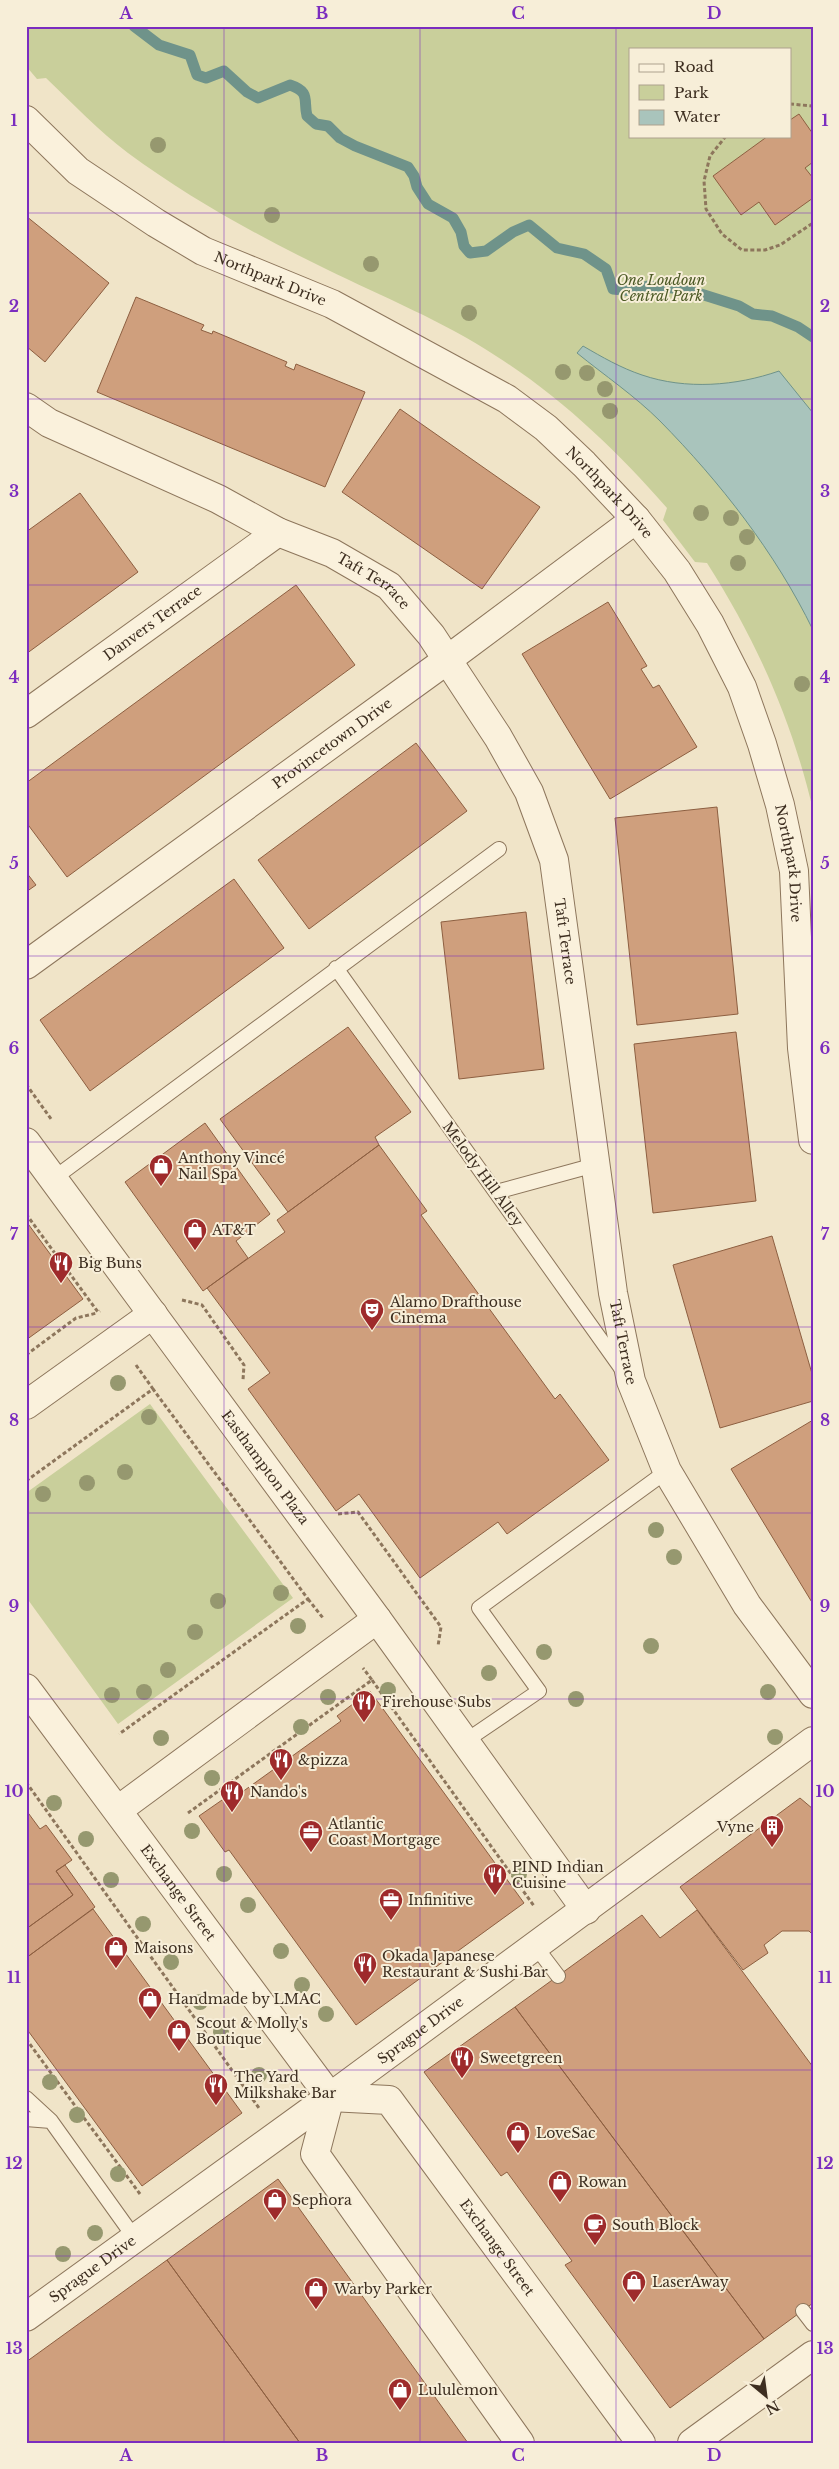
<svg xmlns="http://www.w3.org/2000/svg" width="839" height="2469" font-family="'Libre Baskerville',serif">
  <style>
    .green { fill: #c9cf9b; fill-rule: evenodd }
    .water { fill: #a9c4bc; stroke: #6f938a }
    .lines { fill: none; stroke-linecap: round; stroke-linejoin: round }
    .stream { stroke: #6f938a; stroke-width: 11 }
    .building { fill: #cf9f7d; stroke: #8d5f41 }
    .service-casing { stroke: #8d765c; stroke-width: 16 }
    .minor-casing { stroke: #8d765c; stroke-width: 30 }
    .tertiary-casing { stroke: #8d765c; stroke-width: 30 }
    .path { stroke: #8d765c; stroke-width: 3; stroke-dasharray: 4 2.5; stroke-linecap: butt }
    .service { stroke: #faf1dc; stroke-width: 14 }
    .minor { stroke: #faf1dc; stroke-width: 28 }
    .tertiary { stroke: #faf1dc; stroke-width: 28 }
    .tree { fill: #96986f }
    .grid { fill: none; stroke: #7b2cbf; stroke-width: 1; stroke-opacity: 0.55 }
    .labels { text-anchor: middle; dominant-baseline: central; stroke-width: 4; stroke-linejoin: round; paint-order: stroke }
    .street-label { font-size: 14px; fill: #3d2e20; stroke: #f7eed8 }
    .park-label { font-size: 14px; font-style: italic; fill: #4d5a26; stroke: #f7eed8 }
    .poi-label { font-size: 14px; fill: #3d2e20; stroke: #f7eed8; text-anchor: start }
    .neatline { fill: none; stroke: #7b2cbf; stroke-width: 2 }
    .grid-label { font-size: 16px; text-anchor: middle; font-weight: bold; fill: #7b2cbf }
  </style>
  <rect width="100%" height="100%" fill="#f0e4c8"/>
  <path class="green" d="M 26,26 L 813,26 L 813,810 C 792,720 756,640 707,563 L 695,562 L 663,520 L 667,508 C 616,450 562,398 496,356 C 443,321 383,297 326,269 C 258,236 189,198 128,153 C 99,131 73,104 46,78 L 37,79 L 26,66 ZM 630,49 L 790,49 L 790,136 L 630,136 Z
    M 150,1404 L 293,1598 L 118,1724 L 26,1597 L 26,1493 Z"/>
  <path class="water" d="M 583,346 C 602,357 621,368 642,375 C 686,390 736,386 779,371 L 813,413 L 813,630 C 775,552 720,482 660,421 C 635,396 604,375 577,353 Z"/>
  <g class="lines">
    <path class="stream" d="M 134,26 L 159,45 L 190,55 L 197,75 L 206,78 L 224,71 L 247,92 L 258,98 L 290,85 C 311,92 303,100 307,116 L 316,124 L 328,126 L 340,138 L 355,146 L 408,167 L 414,176 L 417,187 L 428,204 L 453,218 L 461,232 L 464,246 L 470,253 L 486,251 L 513,232 L 529,225 L 557,248 L 584,254 L 606,269 L 613,289 L 633,291 L 648,286 L 685,289 L 739,306 L 753,314 L 772,316 L 798,327 L 813,337"/>
  </g>
  <path class="building" d="M 799,114 L 813,134 L 813,162 L 805,168 L 813,178 L 813,198 L 775,225 L 759,202 L 741,215 L 713,176 L 768,136 L 790,136 L 790,120 Z
    M 26,216 L 109,283 L 45,362 L 26,346 Z
    M 136,297 L 204,325 L 201,330 L 212,334 L 213,331 L 287,362 L 285,366 L 294,370 L 296,364 L 365,392 L 325,487 L 97,392 Z
    M 400,409 L 540,507 L 482,589 L 342,492 Z
    M 80,493 L 138,572 L 26,654 L 26,532 Z
    M 296,585 L 355,665 L 67,877 L 26,822 L 26,783 Z
    M 608,602 L 647,666 L 641,669 L 653,688 L 659,685 L 697,747 L 610,799 L 522,654 Z
    M 416,743 L 467,811 L 309,929 L 258,860 Z
    M 717,807 L 738,1014 L 637,1025 L 615,818 Z
    M 26,872 L 36,885 L 26,892 Z
    M 234,879 L 284,948 L 90,1091 L 40,1020 Z
    M 526,912 L 544,1069 L 459,1079 L 441,922 Z
    M 348,1027 L 411,1112 L 375,1137 L 379,1145 L 288,1212 L 220,1119 Z
    M 736,1032 L 756,1201 L 653,1213 L 634,1044 Z
    M 205,1123 L 270,1214 L 236,1241 L 248,1258 L 203,1291 L 125,1182 Z
    M 379,1145 L 427,1211 L 421,1215 L 555,1399 L 560,1394 L 609,1460 L 507,1534 L 498,1522 L 420,1578 L 359,1494 L 336,1511 L 248,1389 L 270,1373 L 207,1288 L 285,1232 L 277,1220 Z
    M 26,1221 L 83,1299 L 26,1340 Z
    M 772,1236 L 813,1377 L 813,1401 L 720,1428 L 673,1265 Z
    M 813,1420 L 813,1604 L 731,1469 Z
    M 370,1691 L 524,1903 L 356,2025 L 229,1850 L 225,1852 L 199,1816 L 235,1791 L 238,1795 L 341,1721 L 337,1716 Z
    M 800,1798 L 813,1809 L 813,1935 L 809,1931 L 782,1931 L 764,1945 L 768,1953 L 743,1970 L 680,1887 Z
    M 26,1810 L 40,1829 L 46,1825 L 72,1860 L 56,1871 L 73,1895 L 26,1929 Z
    M 65,1865 L 95,1907 L 26,1958 L 26,1929 L 73,1895 L 56,1871 Z
    M 93,1909 L 242,2113 L 142,2186 L 26,2028 L 26,1958 Z
    M 697,1910 L 813,2067 L 813,2303 L 764,2339 L 515,2007 L 642,1915 L 660,1938 Z
    M 515,2007 L 764,2339 L 670,2408 L 565,2265 L 572,2261 L 507,2172 L 501,2176 L 424,2072 Z
    M 278,2179 L 468,2443 L 300,2443 L 167,2260 Z
    M 167,2260 L 300,2443 L 26,2443 L 26,2362 Z"/>
  <g class="lines">
    <g class="service-casing">
      <path id="service" d="M 336,968 L 621,1368
        M 53,1179 L 499,849
        M 496,1192 L 595,1165
        M 464,1742 L 539,1691 L 479,1608 L 667,1471
        M 536,1947 L 558,1976
        M 26,2098 L 51,2121 L 134,2237
        M 26,2119 L 51,2121
        M 803,2311 L 813,2324"/>
    </g>
    <g class="minor-casing">
      <g id="minor">
        <path id="s1" d="M 26,407 L 49,423 L 218,499 L 278,532 L 332,553 L 389,586 L 431,635 L 498,737 L 529,792 L 554,860 L 613,1293 L 631,1381 L 667,1471 L 747,1605 L 813,1694"/>
        <path id="s2" d="M 26,714 L 278,532"/>
        <path id="s3" d="M 26,965 L 447,660 L 636,519"/>
        <path id="s4" d="M 26,1142 L 377,1619 L 586,1910"/>
        <path d="M 26,1405 L 153,1314"/>
        <path d="M 118,1810 L 377,1619"/>
        <path id="s5" d="M 330,2097 L 389,2100 L 641,2443"/>
        <path d="M 330,2097 L 315,2154 L 520,2443"/>
        <path id="s6" d="M 26,2317 L 330,2097"/>
        <path d="M 692,2443 L 813,2355"/>
      </g>
    </g>
    <g class="tertiary-casing">
      <g id="tertiary">
        <path id="s7" d="M 26,120 L 78,171 L 156,223 L 203,251 L 332,304 L 507,399 L 546,428 L 584,464 L 636,519 L 677,571 L 710,624 L 742,687 L 762,744 L 780,805 L 794,871 L 802,1048 L 813,1140"/>
        <path id="s8" d="M 26,1688 L 330,2097 L 813,1741"/>
      </g>
    </g>
    <path class="path" d="M 790,104 L 813,106
      M 726,136 L 710,156 L 704,181 L 706,209 L 722,234 L 742,250 L 765,250 L 780,245 L 813,223
      M 26,1084 L 51,1119
      M 26,1214 L 98,1312 L 100,1311
      M 182,1300 L 202,1305 L 244,1365 L 243,1380
      M 26,1355 L 76,1318 L 97,1313
      M 136,1365 L 153,1389
      M 26,1481 L 153,1389 L 308,1599 L 119,1734
      M 338,1514 L 358,1512 L 441,1627 L 438,1646
      M 308,1599 L 323,1618
      M 372,1680 L 534,1906
      M 26,1782 L 259,2108
      M 188,1813 L 372,1680 L 363,1668
      M 26,2039 L 140,2194"/>
    <use href="#service" class="service"/>
    <use href="#minor" class="minor"/>
    <use href="#tertiary" class="tertiary"/>
  </g>
  <g class="tree">
    <circle cx="158" cy="145" r="8"/>
    <circle cx="272" cy="215" r="8"/>
    <circle cx="371" cy="264" r="8"/>
    <circle cx="469" cy="313" r="8"/>
    <circle cx="563" cy="372" r="8"/>
    <circle cx="587" cy="373" r="8"/>
    <circle cx="605" cy="389" r="8"/>
    <circle cx="610" cy="411" r="8"/>
    <circle cx="701" cy="513" r="8"/>
    <circle cx="731" cy="518" r="8"/>
    <circle cx="747" cy="537" r="8"/>
    <circle cx="738" cy="563" r="8"/>
    <circle cx="802" cy="684" r="8"/>
    <circle cx="118" cy="1383" r="8"/>
    <circle cx="149" cy="1417" r="8"/>
    <circle cx="125" cy="1472" r="8"/>
    <circle cx="87" cy="1483" r="8"/>
    <circle cx="43" cy="1494" r="8"/>
    <circle cx="656" cy="1530" r="8"/>
    <circle cx="674" cy="1557" r="8"/>
    <circle cx="281" cy="1593" r="8"/>
    <circle cx="218" cy="1601" r="8"/>
    <circle cx="298" cy="1626" r="8"/>
    <circle cx="195" cy="1632" r="8"/>
    <circle cx="651" cy="1646" r="8"/>
    <circle cx="544" cy="1652" r="8"/>
    <circle cx="168" cy="1670" r="8"/>
    <circle cx="489" cy="1673" r="8"/>
    <circle cx="388" cy="1690" r="8"/>
    <circle cx="144" cy="1692" r="8"/>
    <circle cx="768" cy="1692" r="8"/>
    <circle cx="112" cy="1695" r="8"/>
    <circle cx="328" cy="1697" r="8"/>
    <circle cx="576" cy="1699" r="8"/>
    <circle cx="301" cy="1727" r="8"/>
    <circle cx="775" cy="1737" r="8"/>
    <circle cx="161" cy="1738" r="8"/>
    <circle cx="212" cy="1778" r="8"/>
    <circle cx="54" cy="1803" r="8"/>
    <circle cx="192" cy="1831" r="8"/>
    <circle cx="86" cy="1839" r="8"/>
    <circle cx="224" cy="1874" r="8"/>
    <circle cx="519" cy="1874" r="8"/>
    <circle cx="111" cy="1880" r="8"/>
    <circle cx="248" cy="1905" r="8"/>
    <circle cx="143" cy="1924" r="8"/>
    <circle cx="281" cy="1951" r="8"/>
    <circle cx="171" cy="1962" r="8"/>
    <circle cx="302" cy="1985" r="8"/>
    <circle cx="200" cy="2002" r="8"/>
    <circle cx="326" cy="2014" r="8"/>
    <circle cx="221" cy="2032" r="8"/>
    <circle cx="259" cy="2075" r="8"/>
    <circle cx="50" cy="2082" r="8"/>
    <circle cx="77" cy="2115" r="8"/>
    <circle cx="118" cy="2174" r="8"/>
    <circle cx="95" cy="2233" r="8"/>
    <circle cx="63" cy="2254" r="8"/>
  </g>
  <path class="grid" d="M 224,26 L 224,2443M 420,26 L 420,2443M 616,26 L 616,2443M 26,213 L 813,213M 26,399 L 813,399M 26,585 L 813,585M 26,770 L 813,770M 26,956 L 813,956M 26,1142 L 813,1142M 26,1327 L 813,1327M 26,1513 L 813,1513M 26,1699 L 813,1699M 26,1884 L 813,1884M 26,2070 L 813,2070M 26,2256 L 813,2256"/>
  <defs>
    <g id="shop-pin" transform="scale(1.25)"><path d="M0 17L-7.5 6A9.5 9.5 0 1 1 7.5 6Z" fill="#9e2a2b" stroke="#f7eed8"/><path d="M-5-2.5h2.3a2.7 3.5 0 0 1 5.4 0H5L5.5 6h-11ZM-1.5-2.5h3a1.5 2.3 0 0 0-3 0Z" fill="#fff"/></g>
    <g id="restaurant-pin" transform="scale(1.25)"><path d="M0 17L-7.5 6A9.5 9.5 0 1 1 7.5 6Z" fill="#9e2a2b" stroke="#f7eed8"/><path d="M-5-6h1v4h1v-4h1v4h1v-4h1v5L-1.5 .5V6h-2V.5L-5-1ZM5-6V6H3V1.5H1.5Q1.5-4 5-6Z" fill="#fff"/></g>
    <g id="theatre-pin" transform="scale(1.25)"><path d="M0 17L-7.5 6A9.5 9.5 0 1 1 7.5 6Z" fill="#9e2a2b" stroke="#f7eed8"/><path d="M-5-5.5Q0-4 5-5.5V0Q5 5 0 6Q-5 5-5 0ZM-3.3-2.5H-1v1.5H-3.3ZM1-2.5H3.3v1.5H1ZM-2.8 1Q0 5.5 2.8 1Z" fill="#fff"/></g>
    <g id="building-pin" transform="scale(1.25)"><path d="M0 17L-7.5 6A9.5 9.5 0 1 1 7.5 6Z" fill="#9e2a2b" stroke="#f7eed8"/><path d="M-4-6H4V6H1V3H-1V6H-4ZM-2.5-4.3h1.7v1.8h-1.7ZM.8-4.3h1.7v1.8H.8ZM-2.5-1h1.7V.8h-1.7ZM.8-1h1.7V.8H.8Z" fill="#fff"/></g>
    <g id="office-pin" transform="scale(1.25)"><path d="M0 17L-7.5 6A9.5 9.5 0 1 1 7.5 6Z" fill="#9e2a2b" stroke="#f7eed8"/><path d="M-6-3h4V-5.5h4V-3h4V5H-6ZM-1-4.5V-3h2v-1.5ZM-6 0V1H6V0Z" fill="#fff"/></g>
    <g id="cafe-pin" transform="scale(1.25)"><path d="M0 17L-7.5 6A9.5 9.5 0 1 1 7.5 6Z" fill="#9e2a2b" stroke="#f7eed8"/><path d="M-5.5-4.5H6V0H3Q3 3.5 0 3.5H-2.5Q-5.5 3.5-5.5 0ZM3-3.2v2h1.7v-2ZM-6 4.5H4V6H-6Z" fill="#fff"/></g>
  </defs>
  <g fill-rule="evenodd">
    <use href="#shop-pin" x="161" y="1166"/>
    <use href="#shop-pin" x="195" y="1230"/>
    <use href="#restaurant-pin" x="61" y="1263"/>
    <use href="#theatre-pin" x="372" y="1310"/>
    <use href="#restaurant-pin" x="364" y="1702"/>
    <use href="#restaurant-pin" x="281" y="1760"/>
    <use href="#restaurant-pin" x="232" y="1792"/>
    <use href="#building-pin" x="772" y="1827"/>
    <use href="#office-pin" x="311" y="1832"/>
    <use href="#restaurant-pin" x="495" y="1875"/>
    <use href="#office-pin" x="391" y="1900"/>
    <use href="#shop-pin" x="116" y="1948"/>
    <use href="#restaurant-pin" x="365" y="1964"/>
    <use href="#shop-pin" x="150" y="1999"/>
    <use href="#shop-pin" x="179" y="2031"/>
    <use href="#restaurant-pin" x="462" y="2058"/>
    <use href="#restaurant-pin" x="216" y="2085"/>
    <use href="#shop-pin" x="518" y="2133"/>
    <use href="#shop-pin" x="560" y="2182"/>
    <use href="#shop-pin" x="275" y="2200"/>
    <use href="#cafe-pin" x="595" y="2225"/>
    <use href="#shop-pin" x="634" y="2282"/>
    <use href="#shop-pin" x="316" y="2289"/>
    <use href="#shop-pin" x="400" y="2390"/>
  </g>
  <g class="labels">
    <g class="street-label">
      <text stroke="none"><textPath href="#s7" startOffset="294">Northpark Drive</textPath></text>
      <text stroke="none"><textPath href="#s7" startOffset="699">Northpark Drive</textPath></text>
      <text stroke="none"><textPath href="#s1" startOffset="390">Taft Terrace</textPath></text>
      <text stroke="none"><textPath href="#s2" startOffset="156">Danvers Terrace</textPath></text>
      <text stroke="none"><textPath href="#s3" startOffset="378">Provincetown Drive</textPath></text>
      <text stroke="none"><textPath href="#s7" startOffset="1119">Northpark Drive</textPath></text>
      <text stroke="none"><textPath href="#s1" startOffset="810">Taft Terrace</textPath></text>
      <text transform="translate(483 1174) rotate(54)">Melody Hill Alley</text>
      <text stroke="none"><textPath href="#s1" startOffset="1215">Taft Terrace</textPath></text>
      <text stroke="none"><textPath href="#s4" startOffset="404">Easthampton Plaza</textPath></text>
      <text stroke="none"><textPath href="#s8" startOffset="255">Exchange Street</textPath></text>
      <text stroke="none"><textPath href="#s8" startOffset="622">Sprague Drive</textPath></text>
      <text stroke="none"><textPath href="#s5" startOffset="242">Exchange Street</textPath></text>
      <text stroke="none"><textPath href="#s6" startOffset="82">Sprague Drive</textPath></text>
    </g>
    <g class="park-label">
      <text x="661" y="280">One Loudoun<tspan x="661" dy="16">Central Park</tspan></text>
    </g>
    <g class="poi-label">
      <text x="178" y="1158">Anthony Vincé<tspan x="178" dy="16">Nail Spa</tspan></text>
      <text x="212" y="1230">AT&amp;T</text>
      <text x="78" y="1263">Big Buns</text>
      <text x="390" y="1302">Alamo Drafthouse<tspan x="390" dy="16">Cinema</tspan></text>
      <text x="382" y="1702">Firehouse Subs</text>
      <text x="298" y="1760">&amp;pizza</text>
      <text x="250" y="1792">Nando's</text>
      <text x="328" y="1824">Atlantic<tspan x="328" dy="16">Coast Mortgage</tspan></text>
      <text x="754" y="1827" text-anchor="end">Vyne</text>
      <text x="512" y="1867">PIND Indian<tspan x="512" dy="16">Cuisine</tspan></text>
      <text x="408" y="1900">Infinitive</text>
      <text x="134" y="1948">Maisons</text>
      <text x="382" y="1956">Okada Japanese<tspan x="382" dy="16">Restaurant &amp; Sushi Bar</tspan></text>
      <text x="168" y="1999">Handmade by LMAC</text>
      <text x="196" y="2023">Scout &amp; Molly's<tspan x="196" dy="16">Boutique</tspan></text>
      <text x="480" y="2058">Sweetgreen</text>
      <text x="234" y="2077">The Yard<tspan x="234" dy="16">Milkshake Bar</tspan></text>
      <text x="536" y="2133">LoveSac</text>
      <text x="578" y="2182">Rowan</text>
      <text x="292" y="2200">Sephora</text>
      <text x="612" y="2225">South Block</text>
      <text x="652" y="2282">LaserAway</text>
      <text x="334" y="2289">Warby Parker</text>
      <text x="418" y="2390">Lululemon</text>
    </g>
  </g>
  <rect width="839" height="2469" fill="none" stroke="#f7eed8" stroke-width="55"/>
  <rect x="629" y="48" width="162" height="90" fill="#f7eed8" stroke="#ada18e"/>
  <rect x="639" y="64" width="25" height="8" fill="#faf1dc" stroke="#ada18e"/>
  <text x="674" y="72" font-size="15" fill="#3d2e20">Road</text>
  <rect x="639" y="85" width="25" height="15" fill="#c9cf9b" stroke="#ada18e"/>
  <text x="674" y="98" font-size="15" fill="#3d2e20">Park</text>
  <rect x="639" y="110" width="25" height="15" fill="#a9c4bc" stroke="#ada18e"/>
  <text x="674" y="122" font-size="15" fill="#3d2e20">Water</text>
  <g transform="translate(766 2396) rotate(151)" stroke="#f7eed8" stroke-width="4" paint-order="stroke">
  <path d="M0-4L9 19L0 12L-9 19Z" fill="#3d2e20"/>
  <text y="-8" font-size="14" font-weight="bold" text-anchor="middle" fill="#3d2e20">N</text>
  </g>
  <rect x="28" y="28" width="784" height="2414" class="neatline"/>
  <g class="grid-label">
    <text x="126" y="19">A</text>
    <text x="322" y="19">B</text>
    <text x="518" y="19">C</text>
    <text x="714" y="19">D</text>
    <text x="14" y="126">1</text>
    <text x="825" y="126">1</text>
    <text x="14" y="312">2</text>
    <text x="825" y="312">2</text>
    <text x="14" y="497">3</text>
    <text x="825" y="497">3</text>
    <text x="14" y="683">4</text>
    <text x="825" y="683">4</text>
    <text x="14" y="869">5</text>
    <text x="825" y="869">5</text>
    <text x="14" y="1054">6</text>
    <text x="825" y="1054">6</text>
    <text x="14" y="1240">7</text>
    <text x="825" y="1240">7</text>
    <text x="14" y="1426">8</text>
    <text x="825" y="1426">8</text>
    <text x="14" y="1612">9</text>
    <text x="825" y="1612">9</text>
    <text x="14" y="1797">10</text>
    <text x="825" y="1797">10</text>
    <text x="14" y="1983">11</text>
    <text x="825" y="1983">11</text>
    <text x="14" y="2169">12</text>
    <text x="825" y="2169">12</text>
    <text x="14" y="2354">13</text>
    <text x="825" y="2354">13</text>
    <text x="126" y="2461">A</text>
    <text x="322" y="2461">B</text>
    <text x="518" y="2461">C</text>
    <text x="714" y="2461">D</text>
  </g>
</svg>
